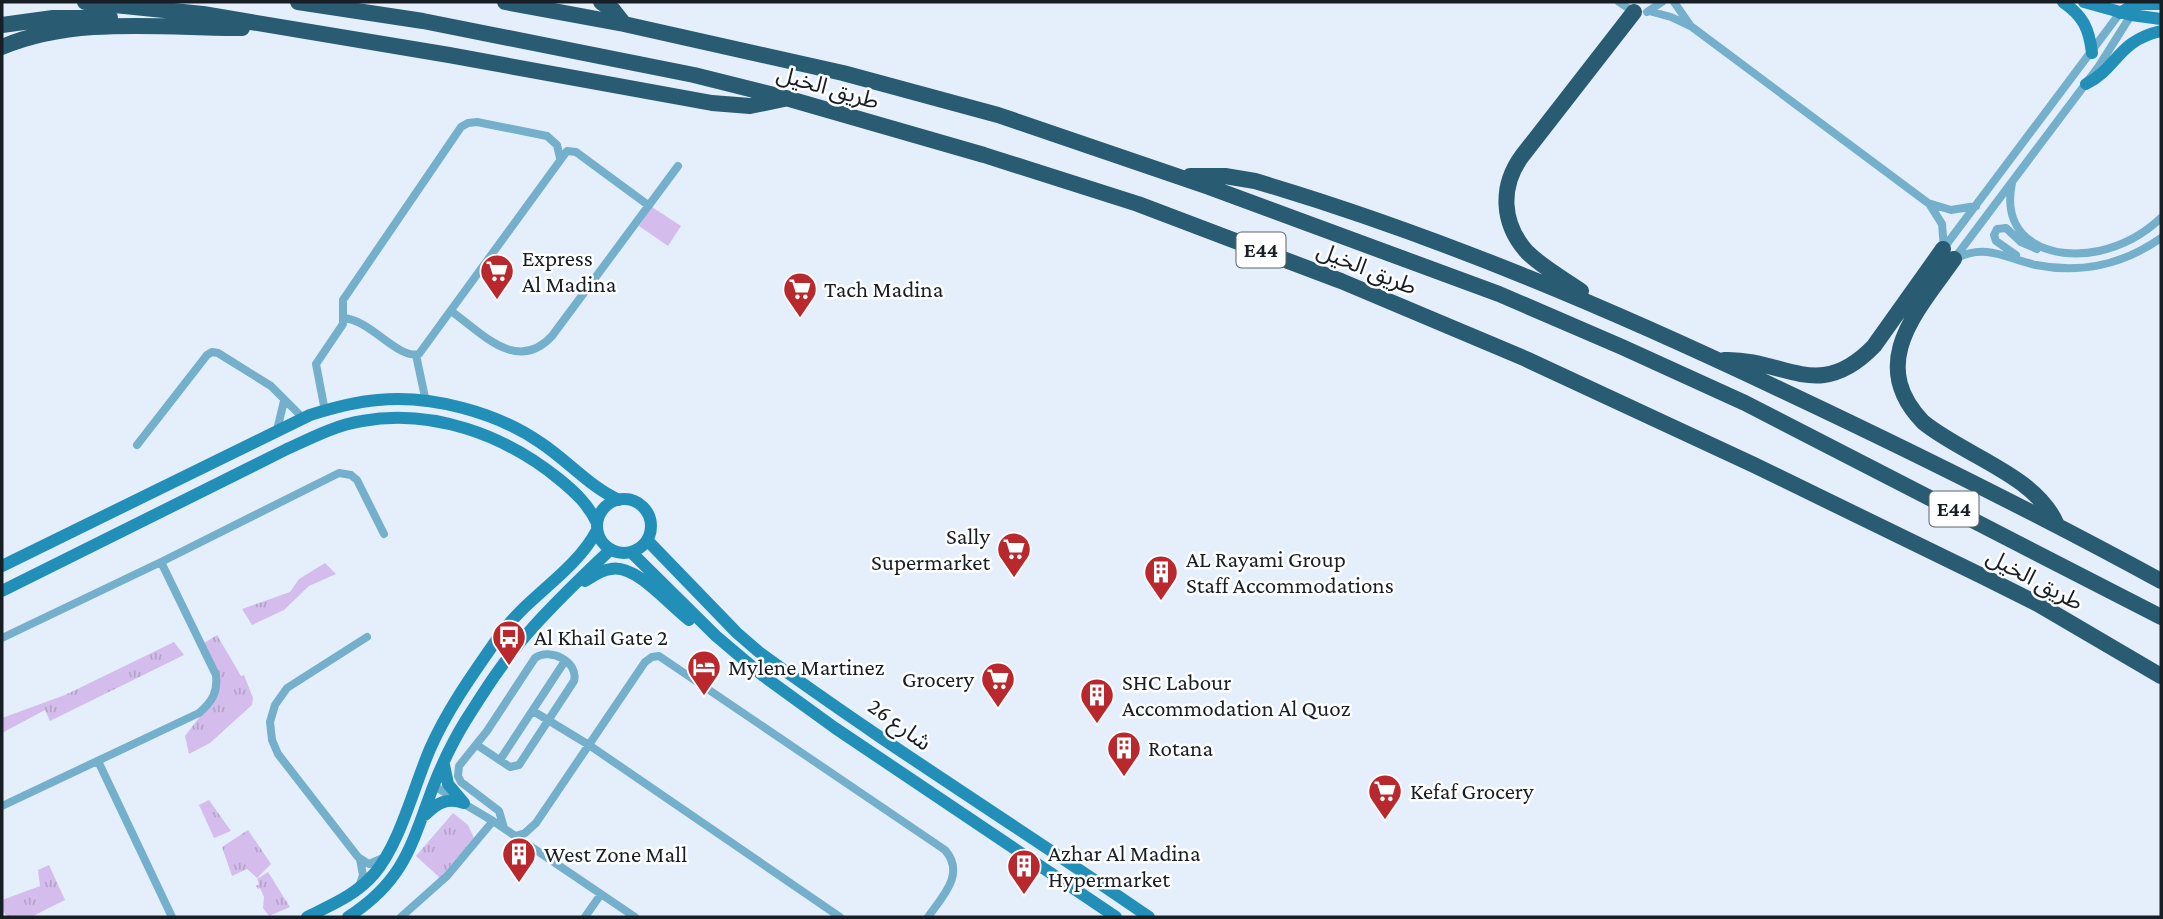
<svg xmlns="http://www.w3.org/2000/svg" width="2163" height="919" font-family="'Crimson Pro','Noto Sans Arabic',serif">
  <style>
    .park { fill: url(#park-tufts) }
    .garden { fill: #d4bded }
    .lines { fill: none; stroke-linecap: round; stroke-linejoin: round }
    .street { stroke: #74afcb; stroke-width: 8 }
    .secondary { stroke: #218fb8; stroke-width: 12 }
    .highway { stroke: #295c72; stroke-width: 16 }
    .labels { text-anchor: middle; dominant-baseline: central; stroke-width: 5; stroke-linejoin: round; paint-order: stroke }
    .shield { fill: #fff; stroke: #5d6266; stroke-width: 2 }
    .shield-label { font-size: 21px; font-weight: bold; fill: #181e25 }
    .street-label { font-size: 23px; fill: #181e25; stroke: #fff }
    .poi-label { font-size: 23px; fill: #181e25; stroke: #fff; text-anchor: start }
  </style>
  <defs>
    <pattern id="park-tufts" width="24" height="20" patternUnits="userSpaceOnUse" patternTransform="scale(1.75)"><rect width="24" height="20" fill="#d4bded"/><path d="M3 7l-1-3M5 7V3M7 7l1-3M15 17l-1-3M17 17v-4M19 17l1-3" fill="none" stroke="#b5a2cb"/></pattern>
  </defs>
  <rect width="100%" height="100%" fill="#e5effb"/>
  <path class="park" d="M 325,563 L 336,574 L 309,586 L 284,610 L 252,625 L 242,609 L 290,592 L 299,579 Z
    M 217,635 L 241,676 L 244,675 L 253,698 L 252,705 L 210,743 L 189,754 L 185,736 L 211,702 L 217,689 L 204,643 Z
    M 174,642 L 184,655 L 50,721 L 45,710 L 2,733 L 2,718 L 65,695 Z
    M 209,800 L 231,831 L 214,838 L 199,805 Z
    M 453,813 L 468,825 L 474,838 L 440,878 L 416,856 Z
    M 248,830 L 271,864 L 257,878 L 247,869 L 232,876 L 222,847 Z
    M 49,865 L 65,900 L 31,917 L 7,917 L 2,909 L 2,900 L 40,886 L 38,870 Z
    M 268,872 L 290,907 L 269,916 L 263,908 L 264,897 L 260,888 L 258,889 L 256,886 L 259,884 L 257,879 Z"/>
  <path class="garden" d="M 652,207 L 681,226 L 668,246 L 639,226 Z"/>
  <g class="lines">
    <path class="street" d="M 1619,2 L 1634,12
      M 1674,2 L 1690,25
      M 1649,11 L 1671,17 L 1692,27 L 1928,203 L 1951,210 L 1976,206
      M 1647,12 L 1662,2
      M 2012,183 C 2000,241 2051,261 2099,251 C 2122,246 2144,234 2161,218
      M 1930,205 L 1942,224 L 1944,248
      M 1943,249 L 2120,13
      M 2016,255 L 1996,241 L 1994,235 L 1997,229 L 2006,228 L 2021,242 L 2037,249
      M 1957,258 C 1986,243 2008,259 2036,265 C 2081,274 2124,264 2161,238
      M 1954,259 L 2099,66 L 2133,12
      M 451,311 C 482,333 517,374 552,336 L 678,166
      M 343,318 C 370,319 398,360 419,354 L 567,151 L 576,152 L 648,205
      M 416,355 L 426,402
      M 325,411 L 316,364 L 343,324 L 343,300 L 461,127 L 468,123 L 477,122 L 547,136 L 557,145 L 560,158
      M 277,430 L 284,401
      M 137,445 L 207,355 L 212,352 L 218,353 L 271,386 L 303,418
      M 367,637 L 287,688 L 275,705 L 270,722 L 272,740 L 278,754 L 358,857 L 369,864 L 383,858
      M 2,638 L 161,562 L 339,473 L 351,475 L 357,480 L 384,534
      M 533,711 L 589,745 L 840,917
      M 477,745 L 510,767 L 519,765 L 574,681 C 579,662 550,647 535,658 L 487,731 L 459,766 L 458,776 L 461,782 L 499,811 L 504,828
      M 500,760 L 565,661
      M 98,761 L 172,917
      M 434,786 L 493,821 L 635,917
      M 2,806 L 199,713 C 212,702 218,692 216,675 L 161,562
      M 516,836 L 525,833 L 536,823 L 645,662 L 652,657 L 659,656 L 945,850 C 966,874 942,897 928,917
      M 359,887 L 363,875 L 360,859
      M 401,917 L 447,876 L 493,821
      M 585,917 L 601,894"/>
    <path class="secondary" d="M 2063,2 C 2083,16 2089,28 2092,53
      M 2084,2 L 2131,15 L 2161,19
      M 2120,13 L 2135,4 L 2161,4
      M 2086,84 C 2118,68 2117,41 2161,31
      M597 526a27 27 0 1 1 54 0a27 27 0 1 1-54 0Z
      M 647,540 L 737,633 L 759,652 C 886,745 1020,828 1149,917
      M 631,552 L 716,636 L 762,675 L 835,728 L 1116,917
      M 2,566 L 310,415 C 332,408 354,402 378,400 C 432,395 496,412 541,443 C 568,461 590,487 619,500
      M 585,581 C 593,576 601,570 611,569 C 636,564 669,605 689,620
      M 2,591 L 287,449 C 311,438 336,425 362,421 C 432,408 505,435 559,479 C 575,492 588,504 597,523
      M 444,765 L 448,784 L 464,803
      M 425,815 C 437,803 447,797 464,803
      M 307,917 C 331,905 356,895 374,874 C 400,844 414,786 430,749 C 448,708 475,671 500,635 C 527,597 576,571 597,530
      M 348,917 C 404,881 411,846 433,787 C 442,764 453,741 466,720 C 485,690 504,660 528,633 C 553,604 582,577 610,550"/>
    <path class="highway" d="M 85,2 L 203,14 L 449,55 L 712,103 L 750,106 L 784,99
      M 298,2 L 423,21 L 694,75 L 786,98 L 984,155 L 1138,204 L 1341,281 L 1526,359 L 1754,465 L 1982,576 L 2038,604 L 2161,676
      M 505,2 L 624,24 L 843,73 L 998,115 L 1209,187 L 1499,294 L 1622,347 L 1745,403 L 2161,617
      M 601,2 L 613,10 L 624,24
      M 2,25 L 53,18 L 110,18
      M 2,47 C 75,16 164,28 242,28
      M 1190,176 L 1225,176 L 1255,181 C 1441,236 1618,312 1792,395 C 1917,454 2040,515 2161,581
      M 1954,259 C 1918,310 1866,363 1923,422 C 1963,455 2035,475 2056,523
      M 1581,291 C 1564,279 1542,267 1527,252 C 1501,223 1500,186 1522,156 L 1634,12
      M 1724,360 C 1785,358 1818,404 1874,346 L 1943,249"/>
  </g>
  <defs>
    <g id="supermarket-pin" transform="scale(1.75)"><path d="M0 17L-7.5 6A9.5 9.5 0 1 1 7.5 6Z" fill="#b8282c" stroke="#fff"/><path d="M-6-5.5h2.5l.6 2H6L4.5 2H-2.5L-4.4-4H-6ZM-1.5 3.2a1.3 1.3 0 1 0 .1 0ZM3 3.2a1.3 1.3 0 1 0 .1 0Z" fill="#fff"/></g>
    <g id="building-pin" transform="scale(1.75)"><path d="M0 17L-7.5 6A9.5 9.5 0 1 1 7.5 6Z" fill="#b8282c" stroke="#fff"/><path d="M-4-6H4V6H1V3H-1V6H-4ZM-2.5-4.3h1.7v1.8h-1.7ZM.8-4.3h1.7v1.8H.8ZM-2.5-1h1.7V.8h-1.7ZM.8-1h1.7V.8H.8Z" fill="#fff"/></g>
    <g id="bus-pin" transform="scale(1.75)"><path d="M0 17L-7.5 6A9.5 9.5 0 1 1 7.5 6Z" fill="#b8282c" stroke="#fff"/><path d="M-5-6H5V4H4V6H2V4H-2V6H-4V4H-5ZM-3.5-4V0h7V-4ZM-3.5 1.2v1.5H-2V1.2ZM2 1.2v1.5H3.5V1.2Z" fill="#fff"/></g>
    <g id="hotel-pin" transform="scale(1.75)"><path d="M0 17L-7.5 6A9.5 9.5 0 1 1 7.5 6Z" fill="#b8282c" stroke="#fff"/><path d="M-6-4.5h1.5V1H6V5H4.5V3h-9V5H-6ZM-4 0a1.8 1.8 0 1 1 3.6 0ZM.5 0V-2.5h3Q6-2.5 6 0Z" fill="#fff"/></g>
  </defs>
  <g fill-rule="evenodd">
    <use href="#supermarket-pin" x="497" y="271"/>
    <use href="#supermarket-pin" x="800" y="289"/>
    <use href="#supermarket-pin" x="1014" y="549"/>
    <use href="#building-pin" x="1161" y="572"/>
    <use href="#bus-pin" x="509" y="637"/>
    <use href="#hotel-pin" x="704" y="667"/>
    <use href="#supermarket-pin" x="998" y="679"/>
    <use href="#building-pin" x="1097" y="695"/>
    <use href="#building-pin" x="1124" y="748"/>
    <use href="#supermarket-pin" x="1385" y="791"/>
    <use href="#building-pin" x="519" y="854"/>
    <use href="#building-pin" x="1024" y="866"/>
  </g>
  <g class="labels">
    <g class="shield">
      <rect x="1236.5" y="232.5" width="49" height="35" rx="5"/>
      <rect x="1929.5" y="491.5" width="49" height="35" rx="5"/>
    </g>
    <g class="shield-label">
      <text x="1261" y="250">E44</text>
      <text x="1954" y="509">E44</text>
    </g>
    <g class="street-label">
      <text transform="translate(828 87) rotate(16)">طريق الخيل</text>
      <text transform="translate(1367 268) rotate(22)">طريق الخيل</text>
      <text transform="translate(2035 579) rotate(28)">طريق الخيل</text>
      <text transform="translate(900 724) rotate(36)">شارع 26</text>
    </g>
    <g class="poi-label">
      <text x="522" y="258">Express<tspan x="522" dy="26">Al Madina</tspan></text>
      <text x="824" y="289">Tach Madina</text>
      <text x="990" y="536" text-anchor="end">Sally<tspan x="990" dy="26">Supermarket</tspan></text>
      <text x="1186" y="559">AL Rayami Group<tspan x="1186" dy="26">Staff Accommodations</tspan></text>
      <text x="534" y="637">Al Khail Gate 2</text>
      <text x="728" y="667">Mylene Martinez</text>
      <text x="974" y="679" text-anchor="end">Grocery</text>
      <text x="1122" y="682">SHC Labour<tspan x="1122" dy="26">Accommodation Al Quoz</tspan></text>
      <text x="1148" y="748">Rotana</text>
      <text x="1410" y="791">Kefaf Grocery</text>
      <text x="1048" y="853">Azhar Al Madina<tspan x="1048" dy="26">Hypermarket</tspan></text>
      <text x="544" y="854">West Zone Mall</text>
    </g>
  </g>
  <rect width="2163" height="919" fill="none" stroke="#181e25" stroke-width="7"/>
</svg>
